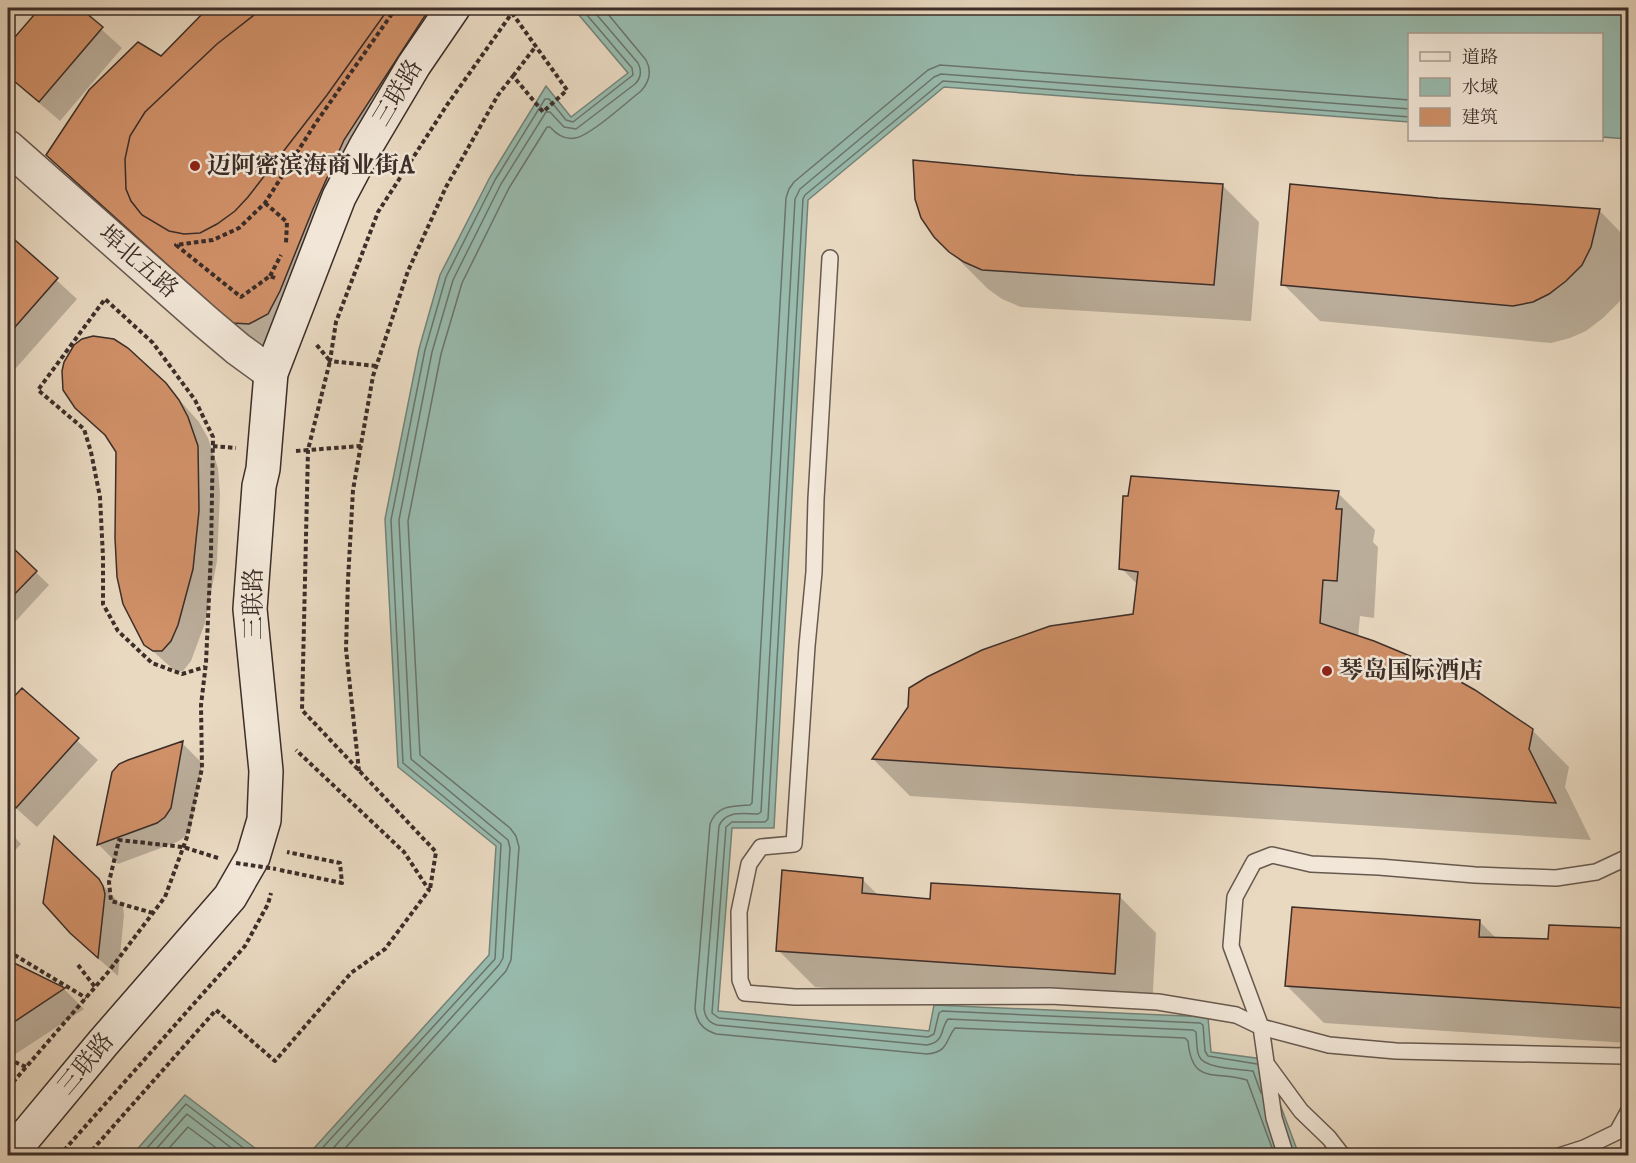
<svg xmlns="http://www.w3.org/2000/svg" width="1636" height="1163" font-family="'IM FELL DW Pica','Noto Serif SC',serif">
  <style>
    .water { fill: #98bbae; stroke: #738379; stroke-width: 1.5 }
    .shadow { fill: #0003 }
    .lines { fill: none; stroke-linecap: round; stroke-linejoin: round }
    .shore { stroke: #6a746c; stroke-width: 1.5 }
    .building { fill: #d09068; stroke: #3c2e29; stroke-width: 1.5 }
    .service-casing { stroke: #67594f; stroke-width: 18 }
    .tertiary-casing { stroke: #67594f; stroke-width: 36 }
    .secondary-casing { stroke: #3c2e29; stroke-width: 36 }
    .path { stroke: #3c2e29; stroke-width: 4; stroke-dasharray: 4.5 3; stroke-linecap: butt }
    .service { stroke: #f1e6d7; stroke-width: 15 }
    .tertiary { stroke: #f1e6d7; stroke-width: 33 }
    .secondary { stroke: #f1e6d7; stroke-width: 33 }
    .path-bridge { stroke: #3c2e29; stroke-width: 4; stroke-dasharray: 4.5 3; stroke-linecap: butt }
    .poi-dot { fill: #8f2418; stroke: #f1e6d7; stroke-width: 2 }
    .labels { text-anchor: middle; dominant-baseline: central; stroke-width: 5; stroke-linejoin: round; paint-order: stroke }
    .street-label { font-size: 24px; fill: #3c2e29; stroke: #f1e6d7 }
    .poi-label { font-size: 24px; font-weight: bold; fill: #3c2e29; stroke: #f1e6d7; text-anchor: start }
  </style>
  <rect width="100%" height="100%" fill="#e9d9c1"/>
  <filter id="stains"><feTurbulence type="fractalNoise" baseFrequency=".00333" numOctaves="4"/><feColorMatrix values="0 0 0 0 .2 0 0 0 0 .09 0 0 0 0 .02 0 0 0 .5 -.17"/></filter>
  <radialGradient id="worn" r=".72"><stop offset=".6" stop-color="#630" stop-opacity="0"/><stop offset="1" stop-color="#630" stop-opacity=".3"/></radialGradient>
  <path class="water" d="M 573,8 L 1628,8 L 1628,139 L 1602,137 L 1602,34 L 1410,34 L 1409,122 L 944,87 L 808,200 L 774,828 L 732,828 L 718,1011 L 929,1031 L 934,1005 L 1208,1017 L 1211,1052 L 1263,1059 L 1299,1155 L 307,1156 L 489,955 L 496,846 L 398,767 L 385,519 L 419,349 L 440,275 L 490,177 L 546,86 L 571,117 L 628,73 Z
    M 185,1095 L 264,1155 L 132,1155 Z"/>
  <path class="shadow" d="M 42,8 L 78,8 L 122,48 L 60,121 L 8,76 L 8,47 Z
    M 210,8 L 475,8 L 447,47 L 370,166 L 294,340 L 260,349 L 74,182 L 48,155 L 162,58 Z
    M 1074,177 L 1222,185 L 1259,222 L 1251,321 L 1021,307 L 1002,299 L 988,289 L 950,251 Z
    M 1599,210 L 1628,240 L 1628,284 L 1619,302 L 1603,318 L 1586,331 L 1570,338 L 1551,343 L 1320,321 L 1283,284 Z
    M 15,242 L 77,299 L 9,376 L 8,374 L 8,250 Z
    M 165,384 L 199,422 L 208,438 L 218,468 L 220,494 L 217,561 L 205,623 L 191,661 L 183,671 L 175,671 L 145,644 L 124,604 L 117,451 L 109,439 L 76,407 Z
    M 1338,493 L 1375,530 L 1373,542 L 1378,547 L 1374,618 L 1360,616 L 1358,637 L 1532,730 L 1569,767 L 1565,787 L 1591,840 L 910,796 L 873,759 L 1134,615 L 1138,585 L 1121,568 Z
    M 11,548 L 49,585 L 14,623 L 8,617 L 8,552 Z
    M 22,690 L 98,760 L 37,827 L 8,801 L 8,706 Z
    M 182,743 L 202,763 L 191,828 L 185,837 L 177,842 L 118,864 L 98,844 Z
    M 8,830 L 21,844 L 8,858 Z
    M 862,879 L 879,896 L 931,901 L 1119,896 L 1156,933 L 1152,1010 L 815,987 L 778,950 Z
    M 98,880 L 123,907 L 124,915 L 118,976 L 92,953 Z
    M 1480,922 L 1497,939 L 1549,941 L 1550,926 L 1628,929 L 1628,1043 L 1324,1023 L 1287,986 Z
    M 8,961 L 64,989 L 84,1009 L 11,1057 L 8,1057 Z"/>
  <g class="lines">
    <path class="shore" d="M 1257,1064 L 1208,1056 L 1205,1051 L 1203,1025 L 1200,1023 L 942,1011 L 939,1013 L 934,1034 L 928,1037 L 719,1018 L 712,1013 L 726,827 L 732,822 L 765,822 L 768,819 L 803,199 L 805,195 L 943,81 L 1410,117
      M 1261,1093 L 1253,1071 C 1240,1069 1204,1069 1199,1056 C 1196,1049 1197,1040 1196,1032 L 1193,1030 L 948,1019 C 940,1029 945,1042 927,1045 L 717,1025 C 709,1023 705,1017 704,1009 L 719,826 C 725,810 744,814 758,814 L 761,812 L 795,199 L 800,189 L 934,77 L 941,74 L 1410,109
      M 140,1156 L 186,1104 L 254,1156
      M 150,1156 L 187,1114 L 242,1156
      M 162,1156 L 188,1127 L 227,1156
      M 315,1156 L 495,959 L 501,844 L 403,763 L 391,520 L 425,350 L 446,277 L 495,180 L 545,99 L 549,99 L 566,120 L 573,122 L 633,75 L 632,68 L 581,8
      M 326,1156 L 499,965 L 503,958 L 510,848 L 508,840 L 411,759 L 399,520 L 432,352 L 453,280 L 501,184 L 546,112 L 550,112 L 564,127 L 576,129 L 635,84 C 641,78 642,71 638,63 L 591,8
      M 338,1156 L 506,971 L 511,960 L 519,847 L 516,836 L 510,828 L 420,755 L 408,521 L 441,354 L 462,283 L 509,188 L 547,127 L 550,127 C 557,135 565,140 575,138 C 590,136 628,101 641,91 C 650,81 652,71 646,60 L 603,8
      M 1275,1156 L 1247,1080 C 1215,1070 1192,1086 1188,1041 L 1185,1038 L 955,1028 C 945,1040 949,1052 927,1054 L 716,1034 C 703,1030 696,1022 695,1008 L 710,824 C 717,805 732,806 750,805 L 752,803 L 786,198 L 789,189 L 794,182 L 928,70 L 940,65 L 1410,100"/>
  </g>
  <path class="building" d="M 40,8 L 80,8 L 103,27 L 39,102 L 8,76 L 8,45 Z
    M 208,8 L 430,8 L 344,140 L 313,209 L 280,291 L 268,314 L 249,324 L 232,323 L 46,155 L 89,90 L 138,42 L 161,56 Z
    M 263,8 L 389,8 L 327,95 L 248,197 L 235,211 L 217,224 L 200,233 L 184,234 L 169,231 L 142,215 L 131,201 L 126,189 L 125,159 L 130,136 L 145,112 L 217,44 Z
    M 913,160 L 1075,175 L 1223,184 L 1214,285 L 982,270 L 964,262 L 949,252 L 934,237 L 921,218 L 915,199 Z
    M 1290,184 L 1438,198 L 1600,209 L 1591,247 L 1582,265 L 1566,281 L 1549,294 L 1533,302 L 1513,306 L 1281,285 Z
    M 15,240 L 58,278 L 8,335 L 8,248 Z
    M 93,336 L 114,339 L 128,348 L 166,383 L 179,400 L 188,417 L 198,446 L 199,511 L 193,569 L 178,625 L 171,641 L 162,651 L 153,651 L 144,645 L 123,604 L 117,577 L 115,538 L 116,452 L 105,435 L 75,408 L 63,390 L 62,371 L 64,362 L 74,345 L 82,339 Z
    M 1131,476 L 1339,491 L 1336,509 L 1342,509 L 1337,581 L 1323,580 L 1320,623 L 1374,641 L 1427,663 L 1475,690 L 1533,729 L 1529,749 L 1556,803 L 872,759 L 908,707 L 909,688 L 927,677 L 982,650 L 1050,626 L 1133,614 L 1138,572 L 1119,569 L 1123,496 L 1128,496 Z
    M 11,546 L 37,571 L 8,601 L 8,550 Z
    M 22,688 L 79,738 L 16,808 L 8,801 L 8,703 Z
    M 183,741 L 171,808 L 165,817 L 157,823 L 97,845 L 112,772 L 119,764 L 128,760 Z
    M 54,836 L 99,879 L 103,886 L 105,894 L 98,958 L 70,933 L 43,903 Z
    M 782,870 L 863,878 L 862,893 L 930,899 L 931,883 L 1120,894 L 1115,974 L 776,951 Z
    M 1292,907 L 1480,920 L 1479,937 L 1548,939 L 1549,925 L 1628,928 L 1624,1008 L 1285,986 Z
    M 8,960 L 65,988 L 8,1026 Z"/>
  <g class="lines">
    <g class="service-casing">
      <path id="service" d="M 830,258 L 816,499 L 814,572 L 807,646 L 794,844 L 761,847 L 749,864 L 739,912 L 740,980 L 745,993 L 795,997 L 1050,996 L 1158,1002 L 1236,1015 L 1261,1027 L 1274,1118 L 1286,1156
        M 1628,857 L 1596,872 L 1556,878 L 1475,875 L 1379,867 L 1311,864 L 1272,855 L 1254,862 L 1235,897 L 1231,946 L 1261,1027 L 1329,1045 L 1396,1051 L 1622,1056 L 1628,1052
        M 1268,1066 L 1301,1111 L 1329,1138 L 1343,1156
        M 1559,1156 L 1584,1148 L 1617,1132 L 1628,1112"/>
    </g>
    <g class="tertiary-casing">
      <path id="tertiary" d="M 8,147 L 206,322 L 238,349 L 271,373"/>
    </g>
    <g class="secondary-casing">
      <path id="secondary" d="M 9,1156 L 103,1043 L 230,897 L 253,857 L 264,820 L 266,771 L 250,609 L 259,486 L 263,469 L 271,373 L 339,197 L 366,146 L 414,65 L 453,8"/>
    </g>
    <path class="path" d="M 513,76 L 536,46
      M 265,203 L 287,222 L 286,243
      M 270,276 L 281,255
      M 275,278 L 270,276 L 241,297 L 176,245 L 213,240 L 239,228 L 265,203 L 315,124 L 396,8
      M 376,366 L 330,361 L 336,322 L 378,212 L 447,105 L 512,13 L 508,8
      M 213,446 L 236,448
      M 361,446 L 308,450 L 302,710 L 436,852 L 430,889
      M 296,451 L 308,450 L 330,361 L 315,343
      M 359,771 L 346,649 L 348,580 L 353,490 L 373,376 L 408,271 L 446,187 L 498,95 L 513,76 L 543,112 L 567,90 L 512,13
      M 280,870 L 342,883 L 340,863 L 287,852
      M 153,913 L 111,901 L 109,882 L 119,840 L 183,847 L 218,858
      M 8,951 L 86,998
      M 78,965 L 95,987
      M 8,1059 L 26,1067
      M 8,1088 L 109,971 L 165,897 L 187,837 L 202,768 L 201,705 L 206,663 L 211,552 L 213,437 L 195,400 L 153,343 L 105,299 L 38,390 L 84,429 L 91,452 L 100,497 L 103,557 L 103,604 L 118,631 L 152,663 L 182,674 L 205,667
      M 59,1156 L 245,946 L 268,904 L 271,893
      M 87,1156 L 216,1010 L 275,1061 L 351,973 L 385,949 L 429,890 L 404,852 L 296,750"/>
    <use href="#service" class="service"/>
    <use href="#tertiary" class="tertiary"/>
    <use href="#secondary" class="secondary"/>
    <path class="path-bridge" d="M 236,863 L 276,869"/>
  </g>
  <g class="poi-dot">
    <circle cx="195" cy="166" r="6"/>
    <circle cx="1327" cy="671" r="6"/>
  </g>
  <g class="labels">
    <g class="street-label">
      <text transform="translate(398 93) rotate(-59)">三联路</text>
      <text transform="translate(138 262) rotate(41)">埠北五路</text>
      <text transform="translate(254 604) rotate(-90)">三联路</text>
      <text transform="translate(86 1064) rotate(-50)">三联路</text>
    </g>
    <g class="poi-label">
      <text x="207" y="166">迈阿密滨海商业街A</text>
      <text x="1339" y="671">琴岛国际酒店</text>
    </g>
  </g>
  <rect width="1636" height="1163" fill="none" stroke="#e9d9c1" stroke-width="30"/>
  <rect x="9" y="9" width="1618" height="1145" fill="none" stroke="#3c2e29" stroke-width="3"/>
  <rect x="15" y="15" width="1606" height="1133" fill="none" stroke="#3c2e29" stroke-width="1.5"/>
  <rect x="1408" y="33" width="195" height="108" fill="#f1e6d7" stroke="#a99c91" stroke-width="1.5"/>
  <rect x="1420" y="52" width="30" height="9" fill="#f1e6d7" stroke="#a99c91" stroke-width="1.5"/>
  <text x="1462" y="63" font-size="18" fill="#3c2e29">道路</text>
  <rect x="1420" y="78" width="30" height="18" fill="#98bbae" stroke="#a99c91" stroke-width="1.5"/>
  <text x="1462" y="93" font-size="18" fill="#3c2e29">水域</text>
  <rect x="1420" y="108" width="30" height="18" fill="#d09068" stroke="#a99c91" stroke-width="1.5"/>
  <text x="1462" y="123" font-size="18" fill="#3c2e29">建筑</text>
  <rect width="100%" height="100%" filter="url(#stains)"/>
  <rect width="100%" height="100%" fill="url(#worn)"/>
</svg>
